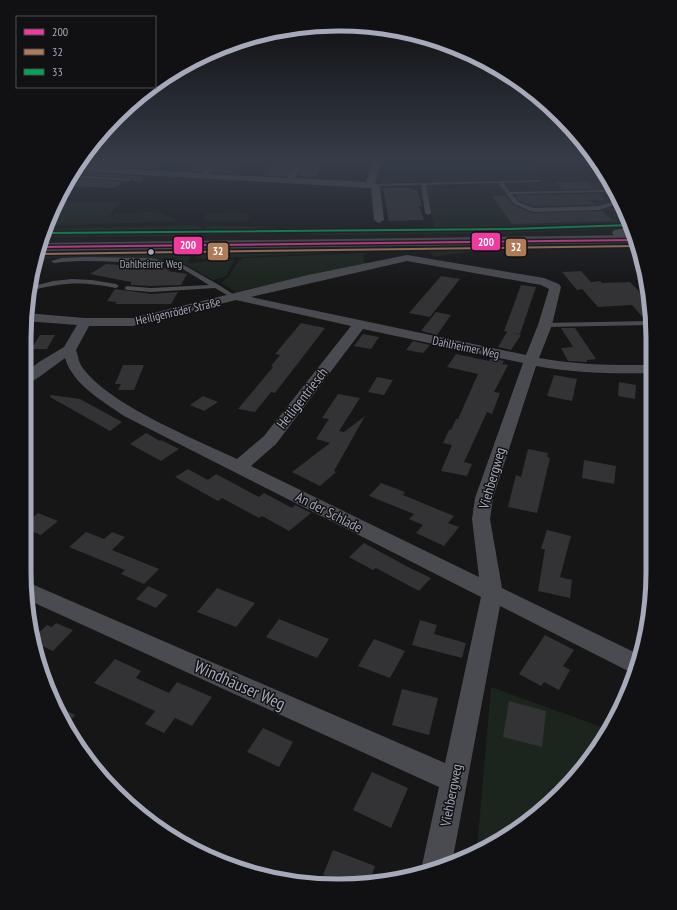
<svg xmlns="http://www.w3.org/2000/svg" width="677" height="910" font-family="'PT Sans Narrow',sans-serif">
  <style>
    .built { fill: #202023 }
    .green { fill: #1c241e }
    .building { fill: #333335 }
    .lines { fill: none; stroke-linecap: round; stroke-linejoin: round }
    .lane { fill: #4a4b50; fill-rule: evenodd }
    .street { fill: #4a4b50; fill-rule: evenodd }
    .primary { fill: #4d4d51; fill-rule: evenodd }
    .highway { fill: #4c4d52; fill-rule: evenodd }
    .bus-1-casing { stroke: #111013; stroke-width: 3 }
    .bus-2-casing { stroke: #111013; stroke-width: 3 }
    .bus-3-casing { stroke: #111013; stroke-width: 3 }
    .bus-1 { fill: #f13a9d; fill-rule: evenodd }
    .bus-2 { fill: #b07c57; fill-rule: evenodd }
    .bus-3 { fill: #00a651; fill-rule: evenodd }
    .bus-dot { fill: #a6a9b9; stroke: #111013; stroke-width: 1.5 }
    .labels { text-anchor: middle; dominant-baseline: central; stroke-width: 3; stroke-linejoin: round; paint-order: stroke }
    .far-bus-label { font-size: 11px; fill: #a6a9b9; stroke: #111013 }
    .far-street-label { font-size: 12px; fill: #a6a9b9; stroke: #111013 }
    .street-label { font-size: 14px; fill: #a6a9b9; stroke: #111013 }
    .near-street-label { font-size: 17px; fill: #a6a9b9; stroke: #111013 }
    .rim { fill: none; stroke: #a6a9b9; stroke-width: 5 }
    .line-badge { stroke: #111013; stroke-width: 1.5 }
    .badge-label { font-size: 11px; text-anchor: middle; font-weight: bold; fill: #fff }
  </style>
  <rect width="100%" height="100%" fill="#161617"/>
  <path class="built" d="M 607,181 L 630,222 L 624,224 L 515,229 L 481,184 Z"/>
  <path class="green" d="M 387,160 L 533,160 L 541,179 L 382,182 Z
    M 425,185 L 437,185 L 438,188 L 483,187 L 515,229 L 624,224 L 630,222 L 632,228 L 503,233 L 321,235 L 277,233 L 284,227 L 372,231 L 383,227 L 384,232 L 435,232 Z
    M 60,202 L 120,202 L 108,219 L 116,213 L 157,212 L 177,220 L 177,221 L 49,226 Z
    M 231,212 L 248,213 L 250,217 L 246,221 L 205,221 L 204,217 L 207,214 Z
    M 196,225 L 201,228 L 196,236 L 44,237 L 48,229 Z
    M 214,225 L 276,227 L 277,229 L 272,232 L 242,233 L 205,236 L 206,227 Z
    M 509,246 L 434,257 L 430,252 L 366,251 L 203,259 L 196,258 L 202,248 Z
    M 193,248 L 188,263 L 232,259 L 235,260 L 226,276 L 219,279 L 213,280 L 183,263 L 169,259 L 52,258 L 46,259 L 43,262 L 34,261 L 38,250 L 158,251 Z
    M 365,253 L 363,255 L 364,261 L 366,264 L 235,292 L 221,283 L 229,276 L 238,261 L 244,258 Z
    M 491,687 L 610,730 L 575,779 L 530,821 L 477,849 Z"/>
  <path class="building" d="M 80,160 L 111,161 L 164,160 L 154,169 L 77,165 Z
    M 192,160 L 211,160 L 201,171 L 191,171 Z
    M 222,160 L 239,161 L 232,173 L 213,172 Z
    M 274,160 L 292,160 L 291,162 L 294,162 L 287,176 L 263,175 Z
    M 305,163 L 323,164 L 316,177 L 298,176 Z
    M 73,172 L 74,172 L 145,177 L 140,182 L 133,181 L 133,179 L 130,178 L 73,174 Z
    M 70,178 L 71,178 L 123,182 L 114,188 L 67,186 Z
    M 556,182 L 587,182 L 595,189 L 563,189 Z
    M 383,188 L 411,188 L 412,190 L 417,190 L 422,206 L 419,206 L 424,220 L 389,221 Z
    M 600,194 L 607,200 L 590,200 L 595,205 L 534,206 L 519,201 L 515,195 Z
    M 491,196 L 506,196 L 513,205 L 532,213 L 602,211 L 613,221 L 512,224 Z
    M 136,263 L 170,269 L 168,271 L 187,274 L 181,285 L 151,286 L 131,285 L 131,282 L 90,274 L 106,264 L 132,266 Z
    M 581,271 L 591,282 L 600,281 L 602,283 L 630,282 L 642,294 L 649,294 L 650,320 L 645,320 L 632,305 L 598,307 L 582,289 L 577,290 L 562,272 Z
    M 441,276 L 460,279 L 430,317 L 409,313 Z
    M 521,285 L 536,287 L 520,334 L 512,333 L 521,335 L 511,350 L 498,347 L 507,332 L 504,331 Z
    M 115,289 L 151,294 L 178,292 L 171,304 L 115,304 L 117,302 L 107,301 Z
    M 436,312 L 451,315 L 437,335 L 421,331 Z
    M 301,323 L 325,328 L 275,393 L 271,392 L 255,412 L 238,409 L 273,367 L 271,366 L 280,355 L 275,354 Z
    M 561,328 L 575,328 L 596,359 L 587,360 L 587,362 L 568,361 L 561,348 L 573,347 Z
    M 363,334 L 379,337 L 371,349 L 354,346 Z
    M 40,335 L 55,335 L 47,349 L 31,349 Z
    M 413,341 L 430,345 L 423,353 L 406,350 Z
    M 456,354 L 489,361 L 491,358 L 504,361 L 502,364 L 508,365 L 494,392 L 500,393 L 492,414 L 487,412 L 464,462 L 472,464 L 467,476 L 441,471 L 452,445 L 443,443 L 449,430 L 451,430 L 456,419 L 458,419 L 478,374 L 447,367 Z
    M 123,365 L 144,365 L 134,390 L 118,390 L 121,384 L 115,384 Z
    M 554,375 L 577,379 L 572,401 L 547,396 Z
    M 377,377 L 393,380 L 384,395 L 368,392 Z
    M 619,382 L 636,385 L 635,399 L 618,396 Z
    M 338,394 L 360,398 L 339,431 L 344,432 L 365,416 L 334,471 L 336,472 L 320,486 L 292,472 L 330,443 L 316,439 L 329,419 L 322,418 Z
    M 51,395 L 80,399 L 122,422 L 110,431 L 50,397 Z
    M 203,396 L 218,402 L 204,411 L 190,405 Z
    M 146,433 L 160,441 L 161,440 L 179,449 L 161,461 L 130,444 Z
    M 528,449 L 548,453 L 547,457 L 550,458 L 537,513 L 508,507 L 516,475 L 521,477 Z
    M 584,460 L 616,466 L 614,484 L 582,478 Z
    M 188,469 L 208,480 L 216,474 L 259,497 L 264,493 L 292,508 L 295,505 L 311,513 L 289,531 L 262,516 L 259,518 L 222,498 L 218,501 L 175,477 Z
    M 381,483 L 405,492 L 403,495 L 454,516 L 448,523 L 459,527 L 444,546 L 416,533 L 423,525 L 409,519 L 414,514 L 369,496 Z
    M 38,513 L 58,521 L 41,535 L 24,528 L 24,525 Z
    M 547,530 L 571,536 L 560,577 L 572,580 L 570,598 L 538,591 L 545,549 L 541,549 Z
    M 86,532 L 104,539 L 112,532 L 125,537 L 112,550 L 159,569 L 144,584 L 121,574 L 125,570 L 69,547 Z
    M 364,543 L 408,567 L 431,578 L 419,591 L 376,568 L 373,570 L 349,557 Z
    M 148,586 L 168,595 L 156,608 L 136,599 Z
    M 217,588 L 255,603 L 236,627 L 197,612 Z
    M 279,619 L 329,639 L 317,658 L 266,637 Z
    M 420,620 L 437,625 L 434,634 L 466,643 L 462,658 L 412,645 Z
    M 56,623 L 73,630 L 53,651 L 36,643 L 39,640 L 34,637 L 47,625 L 52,627 Z
    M 545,635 L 574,650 L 563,666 L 570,670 L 559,690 L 544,682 L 541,686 L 519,674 Z
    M 374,639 L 405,651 L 390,678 L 358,666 Z
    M 115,659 L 141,671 L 136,678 L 169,693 L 177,682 L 212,697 L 192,726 L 175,718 L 164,733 L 145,724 L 155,711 L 94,683 Z
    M 402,689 L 438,698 L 429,735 L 392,725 Z
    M 509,701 L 546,711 L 542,747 L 503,737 Z
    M 57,706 L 75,715 L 68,724 L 64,724 Z
    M 263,728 L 293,742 L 279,767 L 247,752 Z
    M 372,772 L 408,788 L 391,828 L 353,810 Z
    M 333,850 L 375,866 L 369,883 L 359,885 L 348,885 L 323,875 Z"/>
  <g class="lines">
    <path class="lane" d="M 72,175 L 130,179 L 132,180 L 130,181 L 71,177 Z
      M 538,180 L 540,180 L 540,182 L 503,183 L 510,192 L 606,190 L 620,203 L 599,210 L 533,212 L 514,204 L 499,183 L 426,185 L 431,213 L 428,215 L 425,213 L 421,185 L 370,186 L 368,185 L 370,184 ZM 605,192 L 615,201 L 599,206 L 534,208 L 518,202 L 512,194 Z
      M 86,257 L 150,258 L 182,264 L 219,285 L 239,298 L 234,299 L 215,288 L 151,292 L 127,290 L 124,288 L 127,286 L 151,288 L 209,285 L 178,266 C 159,261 139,262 119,262 C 97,261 76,260 54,263 L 51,261 L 62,258 Z
      M 72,279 L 92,280 L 116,284 L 119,286 L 116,288 C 82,281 63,282 29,291 L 30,287 L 53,281 Z
      M 650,321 L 650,325 L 545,327 L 542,325 L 545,323 Z"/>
    <path class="street" d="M 213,160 L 221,160 L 210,174 L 287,178 L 297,160 L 305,160 L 295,178 L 366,182 L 373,160 L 381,160 L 375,184 L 380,187 L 384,220 L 379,223 L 374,220 L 371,188 L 369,188 L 74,171 L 76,166 L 202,173 Z
      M 407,255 L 544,278 L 559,284 L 561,287 L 552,325 L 539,358 C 576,365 613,365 651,365 L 651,373 C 612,374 575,373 536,366 L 493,498 L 490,519 L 502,588 L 640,655 L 636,672 L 636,674 L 630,672 L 500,606 L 452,863 L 440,869 L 422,873 L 421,870 L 439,787 L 28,600 L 26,584 L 34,585 L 445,763 L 481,597 L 124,416 C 103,401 73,385 65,358 C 55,365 33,383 24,385 L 25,373 L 39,362 L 64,347 L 77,325 L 25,321 L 25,313 L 85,318 L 133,318 L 308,275 ZM 407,261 L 541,285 L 549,289 L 538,325 L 526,355 L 251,297 ZM 236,300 L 351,326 L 264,436 L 237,459 C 195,439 109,405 82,367 C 79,363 78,355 76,350 L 89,326 L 133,326 ZM 363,329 L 523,363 L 475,498 L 472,519 L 479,577 L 251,466 L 276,444 Z"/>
    <path class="primary" d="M 634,235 L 635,243 L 38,251 L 41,243 Z"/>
    <path class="highway" d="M 631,227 L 634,235 L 619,237 L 614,236 L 612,233 L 614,230 Z"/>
    <g class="bus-1-casing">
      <path id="bus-1" d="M 635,239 L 635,241 L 39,248 L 40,246 Z"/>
    </g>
    <g class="bus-2-casing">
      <path id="bus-2" d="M 635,245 L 636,245 L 636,247 L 39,255 L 37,254 L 39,253 Z"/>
    </g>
    <g class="bus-3-casing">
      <path id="bus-3" d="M 631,224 L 631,226 L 509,230 L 45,234 L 46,232 L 509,228 Z"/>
    </g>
    <use href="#bus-1" class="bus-1"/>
    <use href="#bus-2" class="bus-2"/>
    <use href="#bus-3" class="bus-3"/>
  </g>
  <linearGradient id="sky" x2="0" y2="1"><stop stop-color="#0c0c0d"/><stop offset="0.56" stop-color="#363c47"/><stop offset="1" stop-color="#363c47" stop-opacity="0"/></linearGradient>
  <rect width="677" height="288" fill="url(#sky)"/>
  <circle class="bus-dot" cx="151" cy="252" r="3.5"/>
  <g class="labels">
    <g class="far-bus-label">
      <text x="151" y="264">Dahlheimer Weg</text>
    </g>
    <g class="far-street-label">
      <text transform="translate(178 311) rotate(-13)">Heiligenröder Straße</text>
      <text transform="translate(466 347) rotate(12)">Dahlheimer Weg</text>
    </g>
    <g class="street-label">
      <text transform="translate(302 398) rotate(-52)">Heiligentriesch</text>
      <text transform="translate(492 478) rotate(-74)">Viehbergweg</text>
      <text transform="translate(329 512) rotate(27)">An der Schlade</text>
      <text transform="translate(451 795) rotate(-79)">Viehbergweg</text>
    </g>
    <g class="near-street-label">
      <text transform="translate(240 685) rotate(24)">Windhäuser Weg</text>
    </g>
  </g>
  <path d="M0 0H677V910H0ZM338 31H339A307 307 0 0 1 646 338V572A307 307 0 0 1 339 879H338A307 307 0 0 1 31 572V338A307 307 0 0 1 338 31Z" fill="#111013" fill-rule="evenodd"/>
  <path class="rim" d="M338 31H339A307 307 0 0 1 646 338V572A307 307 0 0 1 339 879H338A307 307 0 0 1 31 572V338A307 307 0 0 1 338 31Z"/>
  <g class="line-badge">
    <rect x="471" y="232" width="30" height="19" rx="4" fill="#f13a9d"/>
    <rect x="173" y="236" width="30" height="19" rx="4" fill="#f13a9d"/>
    <rect x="505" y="238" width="22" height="19" rx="4" fill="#b07c57"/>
    <rect x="207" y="242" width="22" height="19" rx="4" fill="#b07c57"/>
  </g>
  <g class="badge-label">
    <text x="486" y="246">200</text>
    <text x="188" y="249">200</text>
    <text x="516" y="251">32</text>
    <text x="218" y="255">32</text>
  </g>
  <rect x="16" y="16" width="140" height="72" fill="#111013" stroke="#4d4d55"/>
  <rect x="24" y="29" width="20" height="6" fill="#f13a9d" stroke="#4d4d55"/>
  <text x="52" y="36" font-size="12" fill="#a6a9b9">200</text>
  <rect x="24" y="49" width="20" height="6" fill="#b07c57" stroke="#4d4d55"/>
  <text x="52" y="56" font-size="12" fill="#a6a9b9">32</text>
  <rect x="24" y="69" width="20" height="6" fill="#00a651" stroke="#4d4d55"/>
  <text x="52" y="76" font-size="12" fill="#a6a9b9">33</text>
</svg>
